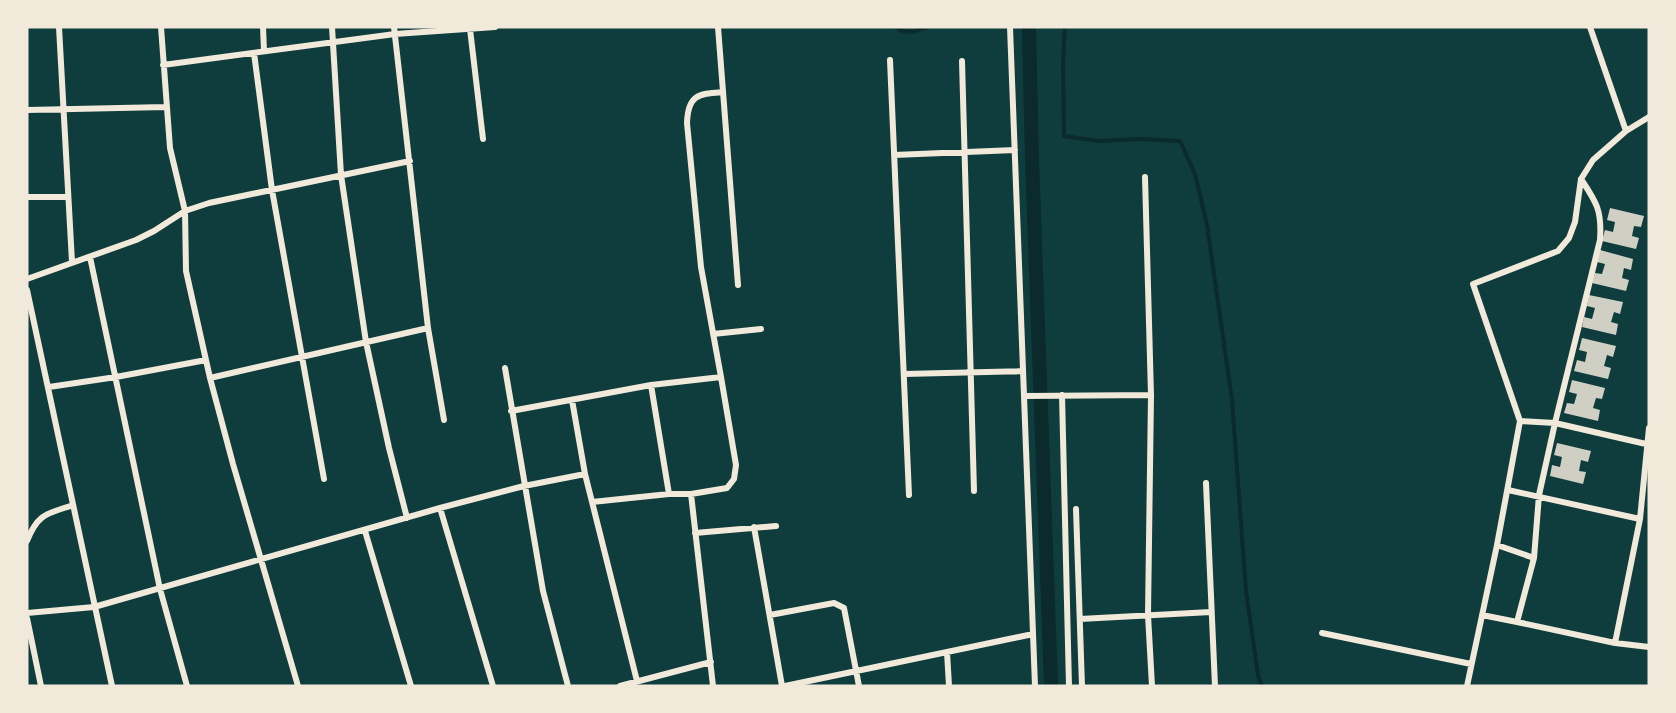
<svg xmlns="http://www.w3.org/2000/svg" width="1676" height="713" font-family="Ubuntu,sans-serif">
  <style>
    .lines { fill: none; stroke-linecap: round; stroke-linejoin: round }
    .stream { stroke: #0a2a2b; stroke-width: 4 }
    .canal { stroke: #0a2a2b; stroke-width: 14 }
    .building { fill: #cfcfc3 }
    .minor { stroke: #f1e9da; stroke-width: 6 }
  </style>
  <rect width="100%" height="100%" fill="#0f3d3e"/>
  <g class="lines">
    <path class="stream" d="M 897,27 L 901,31 L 912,32 L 928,27
      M 1065,27 L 1063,61 L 1064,136 L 1098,141 L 1141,139 L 1180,141 L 1195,174 L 1207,225 L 1232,400 L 1246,591 L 1258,675 L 1262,686"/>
    <path class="canal" d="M 1029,27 L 1032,160 L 1051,686"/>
  </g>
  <path class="building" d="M 1610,208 L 1644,216 L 1641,227 L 1634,226 L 1632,236 L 1639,238 L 1636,249 L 1602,241 L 1605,230 L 1613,232 L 1615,222 L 1607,220 Z
    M 1600,250 L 1633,259 L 1631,270 L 1624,268 L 1622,278 L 1629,280 L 1626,291 L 1592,283 L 1595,273 L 1602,274 L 1605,264 L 1597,262 Z
    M 1589,295 L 1623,302 L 1620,314 L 1614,312 L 1611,322 L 1618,324 L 1616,335 L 1582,327 L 1584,317 L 1592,319 L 1595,308 L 1587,306 Z
    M 1582,338 L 1616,346 L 1613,357 L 1607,355 L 1604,366 L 1611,368 L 1608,379 L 1574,371 L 1577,360 L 1585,362 L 1587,352 L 1579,350 Z
    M 1572,380 L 1605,388 L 1602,399 L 1596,398 L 1593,408 L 1600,410 L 1598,421 L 1564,413 L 1567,403 L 1574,404 L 1577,394 L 1569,392 Z
    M 1557,443 L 1591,451 L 1588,462 L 1581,460 L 1579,471 L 1586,472 L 1583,484 L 1550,476 L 1552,465 L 1560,467 L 1562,457 L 1554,455 Z"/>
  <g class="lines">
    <path class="minor" d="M 59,27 L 72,262
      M 161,27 L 170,148 L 185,211 L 186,271 L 210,378 L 233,464 L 298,686
      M 263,27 L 264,51
      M 332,27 L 341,175 L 366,342 L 389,448 L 407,518
      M 394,27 L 428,328
      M 718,27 L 738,285
      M 1010,27 L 1035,686
      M 1590,27 L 1626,131
      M 470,29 L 483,139
      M 254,53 L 272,190 L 324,479
      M 890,60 L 909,495
      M 962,61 L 974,491
      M 163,65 L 395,34 L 495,27
      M 27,110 L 166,107
      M 894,155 L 1015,150
      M 1145,177 L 1151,395 L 1148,615 L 1152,686
      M 27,197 L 68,197
      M 90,257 L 160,589 L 187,686
      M 27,279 L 136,240 L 154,231 L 185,211 L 209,203 L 410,161
      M 27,290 L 112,686
      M 713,334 L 761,329
      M 505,368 L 543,591 L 568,686
      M 904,374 L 1023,371
      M 721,377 L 701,267 L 687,123 C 688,94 699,94 723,92
      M 210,378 L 428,328 L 444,420
      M 651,385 L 669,494
      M 49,387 L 116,377 L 206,360
      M 1062,395 L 1069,686
      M 1025,396 L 1151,395
      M 572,400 L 585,474
      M 511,411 L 651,385 L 721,377 L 736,465 L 734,479 L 727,488 L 691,494 L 669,494 L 592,502
      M 1520,421 L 1555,423 L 1646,444
      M 1206,483 L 1215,686
      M 1508,490 L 1640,519
      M 691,494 L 713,686
      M 440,508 L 493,686
      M 1076,509 L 1082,686
      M 754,527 L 782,686
      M 365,531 L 411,686
      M 695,533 L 776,526
      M 27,541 C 38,513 47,514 73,505
      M 1497,545 L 1534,558 L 1517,622 L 1615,643 L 1640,519 L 1649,428
      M 1534,558 L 1539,495 L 1555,423 L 1600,240 C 1602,211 1597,203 1581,179
      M 27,613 L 94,607 L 440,508 L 524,486 L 585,474 L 637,681
      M 770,615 L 834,603 L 844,608 L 859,686
      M 1482,615 L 1517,622
      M 27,618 L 41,686
      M 1080,619 L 1211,612
      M 1322,633 L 1471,664
      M 1615,643 L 1649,647
      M 947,652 L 949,686
      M 620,686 L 711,662
      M 785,686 L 1033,634
      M 1467,686 L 1497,545 L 1520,421 L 1473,284 L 1558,251 L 1569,238 L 1575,222 L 1581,179 L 1593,160 L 1626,131 L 1649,117"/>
  </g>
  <rect width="1676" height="713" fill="none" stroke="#f1e9da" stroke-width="57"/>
</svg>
